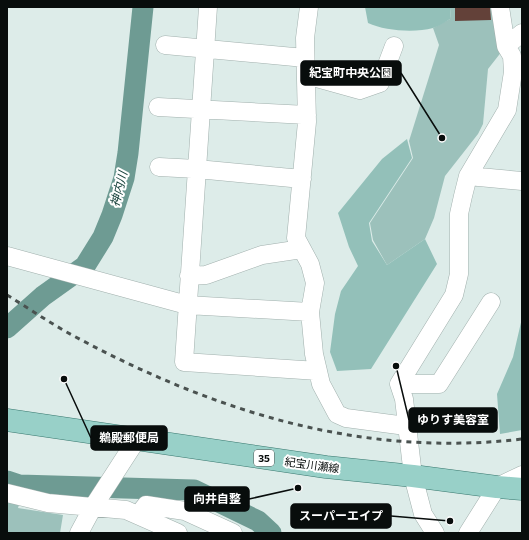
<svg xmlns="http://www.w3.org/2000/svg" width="529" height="540" viewBox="0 0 529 540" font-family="Commissioner,'Noto Sans JP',sans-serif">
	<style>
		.green { fill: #9cc1bb }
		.forest { fill: #93c0b9 }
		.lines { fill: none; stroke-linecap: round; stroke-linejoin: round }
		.river { stroke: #6e9b93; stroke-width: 21 }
		.building { fill: #634139 }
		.minor-casing { stroke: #a1b0ad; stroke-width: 19 }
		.major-casing { stroke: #39786f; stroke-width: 23 }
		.minor { stroke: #fff; stroke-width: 18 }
		.major { stroke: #98d0c8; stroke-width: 22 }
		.rail { stroke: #4a5250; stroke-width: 3; stroke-dasharray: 5 5; stroke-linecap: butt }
		.labels { text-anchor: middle; stroke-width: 4; stroke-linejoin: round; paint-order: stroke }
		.shield { fill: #fff; stroke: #525655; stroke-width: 1 }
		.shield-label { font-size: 10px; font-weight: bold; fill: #080d0c }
		.street-label { font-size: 11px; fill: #080d0c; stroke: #fff }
		.water-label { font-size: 12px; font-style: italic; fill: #153f39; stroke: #fff }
		.leader { fill: none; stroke: #080d0c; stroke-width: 1.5 }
		.callout-dot { fill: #080d0c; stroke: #fff; stroke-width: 1.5 }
		.callout { fill: #080d0c; stroke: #080d0c; stroke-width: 1.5 }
		.callout-label { font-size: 12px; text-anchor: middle; font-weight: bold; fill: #fff }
	</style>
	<rect width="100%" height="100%" fill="#ddece9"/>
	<path class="green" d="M451 7H500L506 46 488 69 483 124 478 134 445 176 434 218 425 239 387 265 373 240 370 223 413 158 409 141 439 45 433 28 450 19Z
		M7 499 20 501 18 508 63 515 60 533H7Z"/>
	<path class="forest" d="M365 7H451L450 19C445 22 439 26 433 28 415 33 385 31 368 23Z
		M407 139 412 158 369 223 372 241 387 265 425 239 437 264 371 369 337 371 330 352 335 314 341 291 358 266 349 247 338 213 382 159Z
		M522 318V430L500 434 497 394 513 357Z"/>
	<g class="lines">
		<path class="river" d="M7 328 43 296 85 266 103 237 112 215 124 178 128 153 143 7
			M7 481 19 485 194 490 258 521 271 533"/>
	</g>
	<path class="building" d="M455 7H490L491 20 455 21Z"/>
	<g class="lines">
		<defs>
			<path id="minor" d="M309 7 305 38 307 122 296 238 310 264 315 283 310 312 314 354 321 384 337 414 346 418 406 426
				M165 45 305 58
				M506 46 522 33
				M306 75 360 90 380 83 394 46
				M158 107 307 115
				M159 167 197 169 208 7
				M468 176 522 181
				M302 179 197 169 184 362 318 371
				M7 256 187 305 310 312
				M189 276 206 275 262 255 302 249
				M399 384H439L491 302
				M7 493 48 503 126 510 178 533
				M138 515 146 505 185 511 233 533
				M79 533 93 507 137 439
				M435 533 423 514 413 476 404 399 399 384 454 295 459 274V214L463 196 468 176 507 110 513 72 512 56 506 46 500 7
				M468 533 497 487 522 475"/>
			<path id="major" d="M7 420 326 467 413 476 497 487 522 489"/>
		</defs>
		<use href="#minor" class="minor-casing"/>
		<use href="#major" class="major-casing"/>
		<use href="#minor" class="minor"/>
		<use href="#major" class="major"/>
		<path class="rail" d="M7 295C28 308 50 323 72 335 213 411 360 458 522 439"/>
	</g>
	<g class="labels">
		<rect class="shield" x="254" y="450" width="20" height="16" rx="3"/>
		<g class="shield-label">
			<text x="264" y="462">35</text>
		</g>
		<g class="street-label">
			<text transform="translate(312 465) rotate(8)" y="4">紀宝川瀬線</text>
		</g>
		<g class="water-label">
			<text transform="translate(119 189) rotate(-76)" y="4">神内川</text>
		</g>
	</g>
	<path class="leader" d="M442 138L401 73M396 366L409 420M64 379L91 438M298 488L249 499M450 521L391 516"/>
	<g class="callout-dot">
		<circle cx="442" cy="138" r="4"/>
		<circle cx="396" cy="366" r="4"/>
		<circle cx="64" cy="379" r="4"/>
		<circle cx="298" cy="488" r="4"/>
		<circle cx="450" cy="521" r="4"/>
	</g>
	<g class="callout">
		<rect x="301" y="61" width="100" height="24" rx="4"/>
		<rect x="409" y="408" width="88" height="24" rx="4"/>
		<rect x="91" y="426" width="76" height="24" rx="4"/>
		<rect x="185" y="487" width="64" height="24" rx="4"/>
		<rect x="291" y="504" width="100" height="24" rx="4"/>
	</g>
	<g class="callout-label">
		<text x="351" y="77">紀宝町中央公園</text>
		<text x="453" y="424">ゆりす美容室</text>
		<text x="129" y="442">鵜殿郵便局</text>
		<text x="217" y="503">向井自整</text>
		<text x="341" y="520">スーパーエイプ</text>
	</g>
	<rect width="529" height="540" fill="none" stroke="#080d0c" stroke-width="16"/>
</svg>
